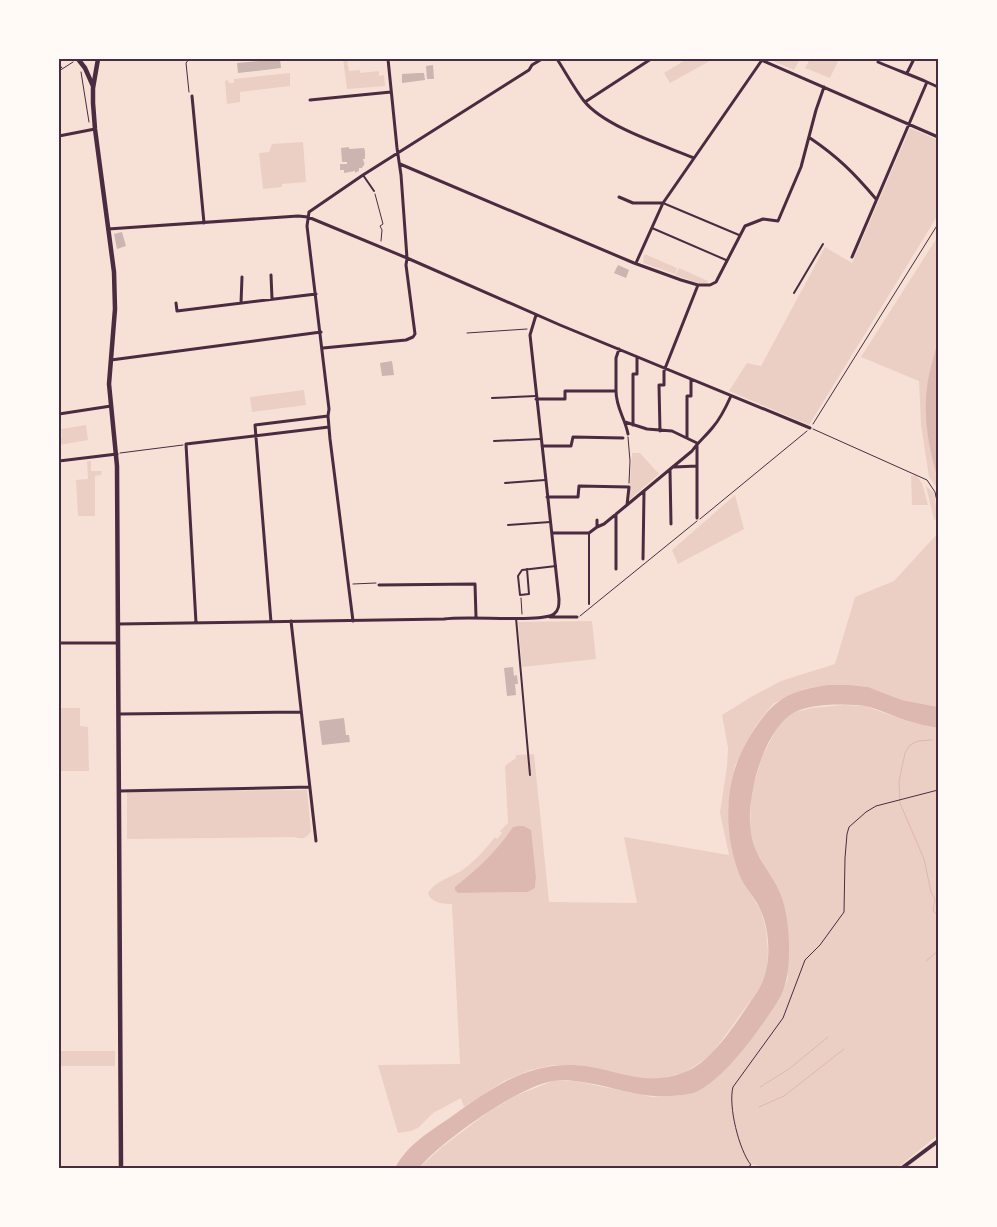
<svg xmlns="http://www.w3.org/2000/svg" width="997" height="1227" viewBox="0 0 997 1227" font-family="Arial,sans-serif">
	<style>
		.green { fill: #ebcfc5; fill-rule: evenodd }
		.water { fill: #dcb8b0 }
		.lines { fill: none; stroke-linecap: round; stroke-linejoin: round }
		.stream { stroke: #dcb8b0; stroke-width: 1 }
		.building { fill: #ccb4b1 }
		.path { stroke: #4a2c40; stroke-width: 1 }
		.service { stroke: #4a2c40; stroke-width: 2 }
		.minor { stroke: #4a2c40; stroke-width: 3 }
		.tertiary { stroke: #4a2c40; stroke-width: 4 }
		.secondary { stroke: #4a2c40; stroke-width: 4.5 }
		.neatline { fill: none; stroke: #4a2c40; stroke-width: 2 }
	</style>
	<rect width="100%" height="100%" fill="#f7e1d7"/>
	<path class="green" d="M343 59H347L349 71 360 70V73L379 71V76L384 75 385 86 347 89Z
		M687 59H710L708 62 670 83 664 73Z
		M768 59H800L794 70Z
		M810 59H839L830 78 805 68Z
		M290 73V86L240 92V102L227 104 225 81 228 80 229 83H234V79Z
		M910 128 938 140V215L809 425 729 391 747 363 761 366 825 247 852 263Z
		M303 142 306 182 282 184V187L263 189 259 153 269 152 272 144Z
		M938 236V338L927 387 926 415 930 446 938 479V495L937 488 929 477 921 425 919 381 861 357Z
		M644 255H647L677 268 675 274 643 263Z
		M679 268 708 281 707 283H698L675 275Z
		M304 390 306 405 252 412 250 397Z
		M86 425 88 440 59 445V438L62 437 61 429Z
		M632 453H640L659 474 629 500Z
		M87 461H91V471H102L101 475 95 476V516H78L76 480 88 479Z
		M916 475 922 483 928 505H912L911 476Z
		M926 486 934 493 938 519 934 520Z
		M735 495 744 529 678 564 672 550Z
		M938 533V707L902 700 868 687 850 685H827L805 689 786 697 773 704 757 724 745 744 735 766 728 807 729 832 741 877 761 911 766 930 768 952 767 969 762 985 711 1055 686 1072 659 1079H641L576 1065H553L531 1070 504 1081 464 1107 461 1098 433 1113 418 1128 411 1131 398 1133 378 1065 460 1064 452 904C443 904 432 903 428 894 432 883 451 877 461 871 474 862 485 850 495 837L497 839 502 833 500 831 508 823 505 766 516 758V755L534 754 549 902 637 903 624 837 729 855 720 813 727 766 728 748 722 715 751 697 781 681 835 664 855 597 894 581ZM518 826H524L530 830 536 877 535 888 528 892 459 893 473 873 500 846 513 827Z
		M592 621 596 659 522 667 518 622Z
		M843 705 865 706 907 721 938 728V1135L897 1168H766L752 1164 743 1168H419L442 1147 487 1113 515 1096 553 1081H575L652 1097 673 1096 696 1092 780 999 788 978 765 869 755 852 750 832 751 794 762 757 777 728 786 718 795 712 812 708Z
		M59 708H80V726L88 727 89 771H59Z
		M307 790 311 831C307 838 302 840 295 837L127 839V792Z
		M59 1051H115V1066H59Z"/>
	<path class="water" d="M938 338V479C929 450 923 418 927 387 929 371 935 354 938 338Z
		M827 685H850L868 687 902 700 938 707V728C928 726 918 724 908 721 891 716 875 706 857 705 838 704 812 704 795 712 763 729 745 800 751 833 754 857 771 872 780 893 791 918 794 978 778 1001 759 1030 728 1075 698 1091 693 1094 687 1094 681 1095 641 1101 613 1085 575 1081 569 1080 560 1080 553 1081 519 1086 441 1141 419 1168H395C408 1144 429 1132 451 1117 489 1090 525 1063 574 1065 615 1067 642 1089 685 1072 713 1062 740 1017 757 992 772 971 771 934 761 911 756 898 745 888 740 876 722 831 724 777 750 736 773 700 785 692 827 685Z
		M518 826H524L531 830 536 877 535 888 528 892 458 893 455 890V887C479 868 496 852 513 827Z"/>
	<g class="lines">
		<path class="stream" d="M932 740 918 741 910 745 905 753 899 782 900 803 924 859 931 892 935 899 933 911 938 915
			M926 961 938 951
			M760 1087 789 1069 828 1037
			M759 1107 784 1096 844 1049"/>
	</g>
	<path class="building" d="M280 59 281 68 238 73 237 63Z
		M433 65 434 79H427L426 66Z
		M419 73H424L425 80 402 83V74Z
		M349 147V149L364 148 365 151V159H363L364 163H365L362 168H359V171L355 173V171L344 173V170H340V164H347V162H342L341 148Z
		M122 232 126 246 117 249 114 234Z
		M618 265 629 270 626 278 614 273Z
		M392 361 394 375 382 376 380 363Z
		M513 667 514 676 517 675 518 684H515L516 695 507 696 504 668Z
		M344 718 346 735H349L350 742 322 745 319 721Z"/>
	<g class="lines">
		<path class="path" d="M59 64 62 68
			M59 71 73 62
			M81 72 89 122
			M189 92 186 63 189 59
			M375 194 383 224 380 226 382 230 381 241
			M467 333 527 329
			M813 424 938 224
			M813 429 927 480 935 492 938 506
			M628 437 630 461 629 483
			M120 453 183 445
			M700 519 807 431
			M353 584 376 583
			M521 598 522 614
			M580 616 697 521
			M746 1168 751 1165C739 1150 728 1106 733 1087L783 1018 805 960 820 945 844 912 845 858 847 834 849 827 866 812 876 806 938 790"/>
		<path class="service" d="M363 175 374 191
			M663 203 739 235
			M652 228 726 260
			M794 293 823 244
			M492 398 536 396
			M494 441 541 439
			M505 483 545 480
			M508 525 550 522
			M527 569 529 594 520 595 518 576 522 570 556 566
			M589 604V533
			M516 618 530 775"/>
		<path class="minor" d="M557 59C566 73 574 88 584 101 605 127 663 145 694 158
			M759 59 938 137
			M907 73 914 59
			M927 82 938 87
			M192 96 204 223
			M310 100 391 92
			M585 102 651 59
			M59 136 95 129
			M810 138C838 157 854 173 876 199
			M400 164 634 263 681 280 698 285H710L716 282 745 226 763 219 778 221 801 167 816 110 824 87
			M619 197 633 203H663
			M108 229 298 216 308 217 407 258 560 325 810 428
			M852 257 927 82C911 75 894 69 878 62
			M636 263 663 203 762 60
			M271 275 272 299
			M176 303 177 311 316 294
			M241 303 242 277
			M323 348 406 340 413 337 415 334 406 265 407 258 401 175 397 148 388 59
			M111 360 321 332
			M616 391C616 408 625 418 628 434
			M536 399H565V391H616V358L619 349
			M59 414 111 406
			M625 422 647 429 672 431 697 443
			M633 425V374H637V357
			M660 431 659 385H664V371L698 285
			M687 438V396H691V379
			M697 443V518
			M542 446H571L573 437 623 438
			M59 461 117 454
			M674 467 697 466
			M670 470 671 524
			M547 497H578L579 486 629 487 627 505 604 524 597 527
			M627 505 692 451C698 442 706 436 713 427 721 418 726 407 731 396
			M552 533H589L597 527V520
			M643 559 644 492
			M616 569V514
			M379 585 475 584 476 617
			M550 617H577
			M291 621 316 841
			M353 621 330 439 328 416 329 409 307 226 309 212 363 175 529 70 532 65 542 59
			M271 622 255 425 328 416
			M196 623 186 444 329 427
			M118 624 444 619C465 615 543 623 554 614 559 610 559 605 559 599L530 335 536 315
			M59 643H118
			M119 714 301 712
			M119 791 310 787"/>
		<path class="tertiary" d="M98 59H124
			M902 1168 938 1141"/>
		<path class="secondary" d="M78 59 85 68 93 86
			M96 59H98L93 88V103L95 129 114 272 115 309 109 384 117 466 121 1168"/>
	</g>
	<rect width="997" height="1227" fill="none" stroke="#fffaf5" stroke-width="120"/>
	<rect x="60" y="60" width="877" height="1107" class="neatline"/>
</svg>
